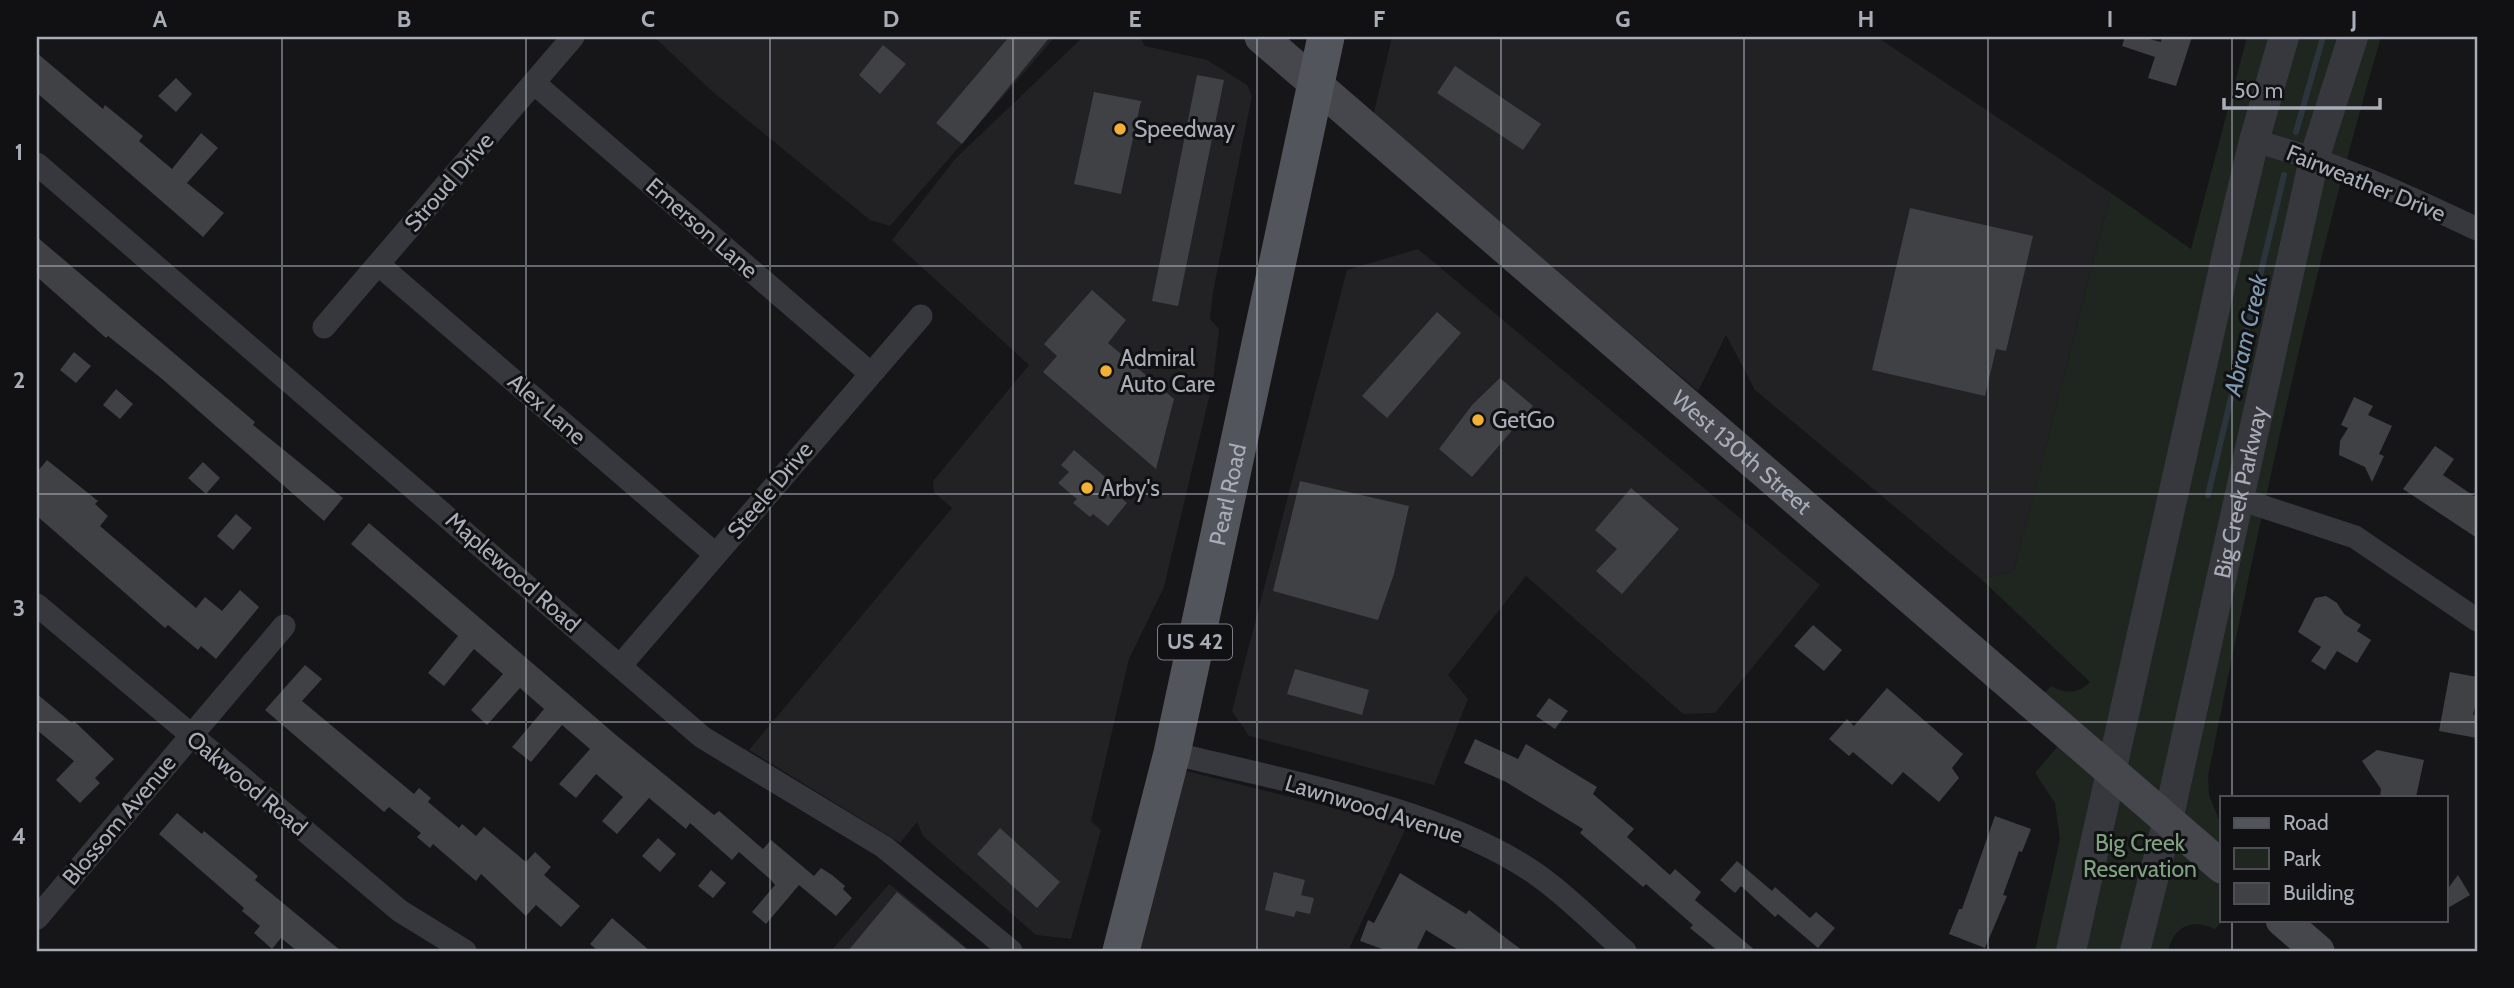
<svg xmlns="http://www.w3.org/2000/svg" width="2514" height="988" viewBox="0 0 2514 988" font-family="Cabin,sans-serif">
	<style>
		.built { fill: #222225 }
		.green { fill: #1e261f }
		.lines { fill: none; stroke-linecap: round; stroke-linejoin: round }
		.stream { stroke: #2c353c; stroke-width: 6 }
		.building { fill: #404145 }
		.minor { stroke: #37383d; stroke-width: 23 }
		.tertiary { stroke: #37383d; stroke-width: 30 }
		.secondary { stroke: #45474d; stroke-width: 33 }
		.primary { stroke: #53555c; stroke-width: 37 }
		.grid { fill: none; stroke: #a8adb8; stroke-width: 2; stroke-opacity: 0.55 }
		.poi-dot { fill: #f2b134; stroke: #111113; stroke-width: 2.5 }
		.labels { text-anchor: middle; stroke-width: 6; stroke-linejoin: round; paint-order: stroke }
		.shield { fill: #111113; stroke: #7b7e86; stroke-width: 2 }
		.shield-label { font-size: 21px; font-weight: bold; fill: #a8adb8 }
		.poi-label { font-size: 23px; fill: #a8adb8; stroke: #111113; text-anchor: start }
		.street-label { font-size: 23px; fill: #a8adb8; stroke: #111113 }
		.park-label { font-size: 23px; fill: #7fa381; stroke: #111113 }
		.water-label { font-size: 24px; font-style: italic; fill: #7f9bb3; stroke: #111113 }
		.neatline { fill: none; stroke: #a8adb8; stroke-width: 2.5 }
		.grid-label { font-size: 23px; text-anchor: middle; font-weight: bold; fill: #a8adb8 }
	</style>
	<rect width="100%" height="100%" fill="#161618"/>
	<path class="built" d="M654 37H1055L890 226 870 220 713 92Z
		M1083 37H1140L1145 46 1207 60 1247 85 1252 96 1213 292 1210 319 1219 329 1213 381 1164 587 1129 659 1091 821 1101 830 1071 939 1036 935 923 836 917 822 900 843 749 750 952 508 934 492 933 481 1029 365 892 240 955 159Z
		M1392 37H1877L2111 193 2014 571 1981 579 1755 390 1726 335 1698 391 1373 116Z
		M1418 249 1820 585 1715 713 1683 714 1526 576 1448 675 1468 699 1434 785 1249 736 1232 711 1347 270Z
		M1182 770 1407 826 1348 951H1133Z
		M889 884 904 895 970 951H831Z"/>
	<path class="green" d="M2247 37H2381C2310 280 2258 527 2208 776L2209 795 2222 827 2224 920 2215 929C2192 918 2174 926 2168 951H2035L2060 839 2055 803 2035 773 2065 738 2031 708 2051 686C2066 694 2078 694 2090 682L1981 579 2014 571 2111 193 2191 249Z"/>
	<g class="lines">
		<path class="stream" d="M2296 132 2323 37
			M2208 495 2284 175"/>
	</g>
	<path class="building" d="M1009 37H1050L962 144 936 123Z
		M2125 37H2142L2161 42 2162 37H2192L2176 86 2148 78 2155 57 2122 46Z
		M883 45 906 64 880 94 859 75Z
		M37 53 103 109 105 105 143 136 139 141 172 169 201 133 218 148 187 183 224 213 203 237 37 93Z
		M1455 66 1541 124 1523 150 1437 93Z
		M1197 75 1224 80 1178 306 1152 301Z
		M176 78 192 94 176 112 158 96Z
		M1094 92 1141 101 1121 194 1074 184Z
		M1910 208 2033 236 2006 351 1996 349 1985 396 1872 370Z
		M37 237 255 422 253 425 343 498 324 521 161 378 108 336 106 338 37 277Z
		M1092 290 1126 320 1108 343 1174 399 1156 469 1043 372 1057 356 1044 344Z
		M1437 312 1461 333 1387 418 1362 396Z
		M74 352 91 366 76 383 60 370Z
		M1500 378 1533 406 1472 477 1439 449 1472 405Z
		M116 389 133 404 120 419 103 405Z
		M2354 397 2373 406 2368 415 2392 426 2379 454 2384 456 2372 482 2365 467 2339 455 2340 441 2348 428 2341 425Z
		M2435 446 2454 459 2443 475 2477 498V538L2403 489Z
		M1074 450 1118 488 1114 492 1127 503 1108 526 1093 514 1090 517 1073 503 1077 499 1058 483 1069 472 1061 465Z
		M47 460 98 501 95 504 108 516 100 526 196 608 205 597 222 611 240 590 259 607 216 659 201 646 198 650 168 625 165 628 37 516V472Z
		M203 462 220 478 206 494 188 478Z
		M1300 481 1409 506 1394 574 1378 620 1273 591Z
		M1631 488 1679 529 1622 594 1596 571 1617 549 1595 530Z
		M236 514 252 528 233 550 217 536Z
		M369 523 616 735 714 815 719 811 763 849 771 840 814 876 821 868 832 875 845 886 843 889 852 898 836 916 799 885 766 924 752 912 775 885 770 879 739 852 732 860 690 823 686 829 649 798 617 834 602 821 623 797 596 774 576 798 559 784 590 749 562 725 531 762 512 747 544 709 520 688 487 725 471 710 503 674 474 649 444 686 428 673 458 636 351 544Z
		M2326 596 2337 603 2344 614 2361 625 2357 631 2371 640 2357 663 2337 651 2325 670 2311 661 2321 647 2298 632 2315 598Z
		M1813 625 1842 650 1824 671 1794 646Z
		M305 665 322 679 302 701 414 794 419 788 431 798 428 802 459 828 462 824 476 836 484 827 526 862 535 852 551 867 544 875 580 906 561 927 536 905 526 916 481 874 476 881 433 844 430 848 417 837 421 833 389 807 384 812 265 710Z
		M1295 669 1369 690 1362 715 1287 694Z
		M2450 672 2477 677V698L2473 715H2477V738L2439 731Z
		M1887 688 1963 754 1952 768 1959 778 1939 802 1903 772 1892 785 1853 752 1849 756 1829 739 1847 719 1854 726Z
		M37 694 72 723 74 721 114 759 95 778 100 783 80 803 56 780 74 761 37 730Z
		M1549 698 1568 711 1555 729 1536 716Z
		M1475 739 1518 759 1526 744 1597 787 1593 794 1634 829 1627 837 1670 875 1675 869 1701 892 1695 900 1756 951H1718L1690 928 1693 925 1646 884 1643 887 1580 833 1583 829 1506 782 1464 763Z
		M2377 750 2424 760 2416 797H2380L2381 789 2362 761Z
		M177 813 202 834 204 831 258 876 255 880 341 951H297L281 938 272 949 254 933 260 926 242 911 244 908 159 834Z
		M1995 816 2031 829 2022 852 2019 851 2003 895 2007 896 1985 948 1949 934 1959 909H1962Z
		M1000 828 1060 882 1037 908 977 854Z
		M658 838 676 854 660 872 642 856Z
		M1737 861 1772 891 1775 887 1810 918 1816 912 1835 928 1818 948 1778 914 1775 917 1741 886 1735 893 1720 880Z
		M711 870 726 883 713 898 698 886Z
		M1274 872 1305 880 1301 895 1314 898 1310 914 1296 911 1294 917 1265 910Z
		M1400 873 1466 914 1469 910 1523 951H1460L1426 930 1416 951H1388L1360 941 1368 920 1374 923Z
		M2458 875 2470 895 2446 909V891Z
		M897 892 969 951H848Z
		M612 918 650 951H598L590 944Z"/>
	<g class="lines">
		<path class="minor" d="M534 83 870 373
			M2254 141C2332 161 2405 195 2477 229
			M37 164 702 737 884 847 1011 951
			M378 264 715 554
			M324 327 573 37
			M2240 499 2355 537 2477 620
			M37 605 400 911 465 951
			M620 666 921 316
			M1172 753C1284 781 1441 808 1536 874 1568 896 1596 926 1625 951
			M37 918 284 626"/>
		<g class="tertiary">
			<path d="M2071 951 2230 241 2254 141 2284 37"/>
			<path id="s1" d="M2135 951 2168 820 2314 159 2353 37"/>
		</g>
		<g class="secondary">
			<path id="s2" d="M1261 37 2222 867"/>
			<path d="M2282 920 2318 951"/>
		</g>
		<path class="primary" id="s3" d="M1121 951 1172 753 1326 37"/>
	</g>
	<path class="grid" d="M282 37V951M526 37V951M770 37V951M1013 37V951M1257 37V951M1501 37V951M1744 37V951M1988 37V951M2232 37V797M37 266H2477M37 494H2477M37 722H2477M2232 920V951"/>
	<g class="poi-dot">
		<circle cx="1120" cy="129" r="7"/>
		<circle cx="1106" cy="371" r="7"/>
		<circle cx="1478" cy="420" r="7"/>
		<circle cx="1087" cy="488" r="7"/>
	</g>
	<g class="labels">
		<rect class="shield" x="1158" y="624.5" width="74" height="35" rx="5"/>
		<g class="shield-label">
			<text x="1195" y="649">US 42</text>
		</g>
		<g class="poi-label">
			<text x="1134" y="137">Speedway</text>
			<text x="1120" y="366">Admiral<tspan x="1120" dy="26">Auto Care</tspan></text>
			<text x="1492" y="428">GetGo</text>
			<text x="1101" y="496">Arby's</text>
		</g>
		<g class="street-label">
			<text transform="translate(449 182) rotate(-49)" y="8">Stroud Drive</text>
			<text transform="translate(2366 183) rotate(22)" y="8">Fairweather Drive</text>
			<text transform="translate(702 228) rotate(41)" y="8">Emerson Lane</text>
			<text transform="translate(547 409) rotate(41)" y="8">Alex Lane</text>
			<text dy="8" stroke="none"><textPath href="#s2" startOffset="635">West 130th Street</textPath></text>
			<text transform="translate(770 490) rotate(-50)" y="8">Steele Drive</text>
			<text dy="8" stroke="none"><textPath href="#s1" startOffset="471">Big Creek Parkway</textPath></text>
			<text dy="8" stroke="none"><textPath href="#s3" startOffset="469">Pearl Road</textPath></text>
			<text transform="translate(513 572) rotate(41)" y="8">Maplewood Road</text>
			<text transform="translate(247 783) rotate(40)" y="8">Oakwood Road</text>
			<text transform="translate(1374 809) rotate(17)" y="8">Lawnwood Avenue</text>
			<text transform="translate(119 820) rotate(-50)" y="8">Blossom Avenue</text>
		</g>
		<g class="park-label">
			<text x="2140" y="851">Big Creek<tspan x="2140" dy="26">Reservation</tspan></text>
		</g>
		<g class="water-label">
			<text transform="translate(2246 335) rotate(-77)" y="8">Abram Creek</text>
		</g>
	</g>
	<rect width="2514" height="988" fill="none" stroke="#111113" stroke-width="77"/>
	<rect x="2220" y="796" width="228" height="126" fill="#111113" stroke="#4d4f55" stroke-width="2"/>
	<rect x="2234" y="818" width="35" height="10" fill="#53555c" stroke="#4d4f55" stroke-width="2"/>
	<text x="2283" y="830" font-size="21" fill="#a8adb8">Road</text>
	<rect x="2234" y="848" width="35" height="21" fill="#1e261f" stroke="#4d4f55" stroke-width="2"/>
	<text x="2283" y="866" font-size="21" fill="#a8adb8">Park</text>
	<rect x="2234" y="883" width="35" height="21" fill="#404145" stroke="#4d4f55" stroke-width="2"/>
	<text x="2283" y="900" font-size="21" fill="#a8adb8">Building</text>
	<path d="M2224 98v10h156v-10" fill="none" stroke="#a8adb8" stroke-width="3.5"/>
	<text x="2234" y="98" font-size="21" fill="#a8adb8" stroke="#111113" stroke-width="5" paint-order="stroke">50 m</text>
	<rect x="38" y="38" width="2438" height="912" class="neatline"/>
	<g class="grid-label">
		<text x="160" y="27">A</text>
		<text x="404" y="27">B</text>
		<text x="648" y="27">C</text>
		<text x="891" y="27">D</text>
		<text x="1135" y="27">E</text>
		<text x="1379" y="27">F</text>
		<text x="1623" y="27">G</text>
		<text x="1866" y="27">H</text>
		<text x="2110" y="27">I</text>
		<text x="2354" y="27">J</text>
		<text x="19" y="160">1</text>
		<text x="19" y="388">2</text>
		<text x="19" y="616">3</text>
		<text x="19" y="844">4</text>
	</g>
</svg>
